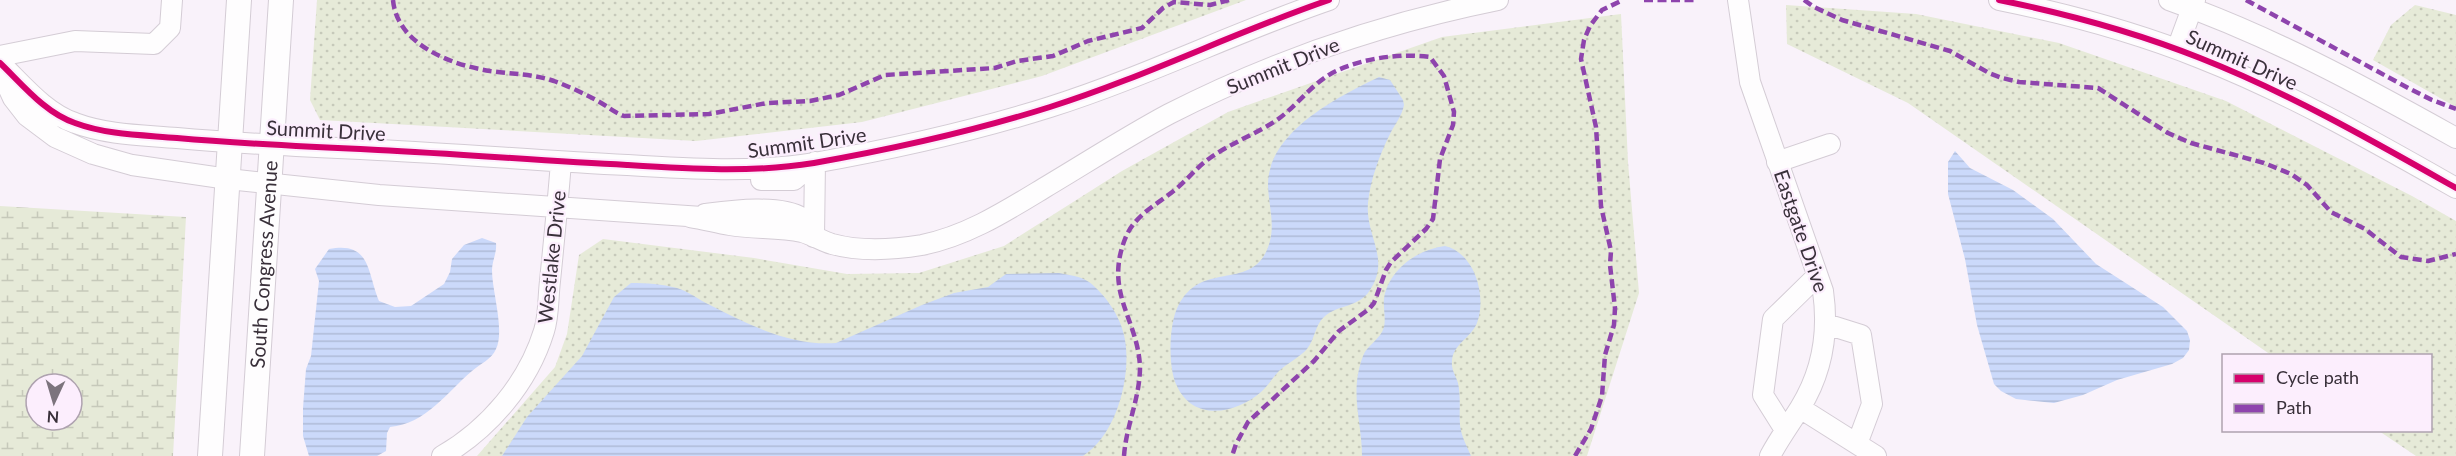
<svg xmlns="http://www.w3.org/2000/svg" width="2456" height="456" viewBox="0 0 2456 456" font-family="Lato,sans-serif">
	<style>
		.grass { fill: url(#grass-dots) }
		.wetland { fill: url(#wetland-marsh); fill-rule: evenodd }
		.water { fill: url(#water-rules) }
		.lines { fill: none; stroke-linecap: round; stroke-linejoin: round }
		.minor-casing { stroke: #d4ccd5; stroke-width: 22 }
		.major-casing { stroke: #d4ccd5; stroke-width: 26 }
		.minor { stroke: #fefdfe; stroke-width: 20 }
		.major { stroke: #fefdfe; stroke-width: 24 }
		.quiet { stroke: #8e44ad; stroke-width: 4.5; stroke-dasharray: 9 4.5; stroke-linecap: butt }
		.cycleway-casing { stroke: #fceefd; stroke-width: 10 }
		.cycleway { stroke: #d6006c; stroke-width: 6 }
		.labels { text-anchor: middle; stroke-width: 4.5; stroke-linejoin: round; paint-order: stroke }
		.street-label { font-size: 20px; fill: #39303a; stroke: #fceefd }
	</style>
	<defs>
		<pattern id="grass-dots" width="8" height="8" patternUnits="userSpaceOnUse" patternTransform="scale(1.5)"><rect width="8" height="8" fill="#e6ead8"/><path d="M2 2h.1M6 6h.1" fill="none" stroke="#c6c9ba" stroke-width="1.8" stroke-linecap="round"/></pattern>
		<pattern id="wetland-marsh" width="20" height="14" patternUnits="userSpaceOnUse" patternTransform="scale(1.5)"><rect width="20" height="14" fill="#e6ead8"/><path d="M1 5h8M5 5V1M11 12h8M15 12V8" fill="none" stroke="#c6c9ba"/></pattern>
		<pattern id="water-rules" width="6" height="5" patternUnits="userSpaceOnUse" patternTransform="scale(1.5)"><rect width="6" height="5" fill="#cbd9fa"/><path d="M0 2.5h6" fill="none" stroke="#afbbd7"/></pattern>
	</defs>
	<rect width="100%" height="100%" fill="#f9f2fa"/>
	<path class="grass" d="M317 0H1246L1042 76 862 122 696 141 320 120 310 100Z
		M1786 5 1916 14 2059 43 2226 101 2412 196 2456 221V456H2416L2379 431 2430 430V356L2271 355 1908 103 1787 44Z
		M2415 5 2456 15V107L2373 60 2391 25Z
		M1621 14 1628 162 1639 293 1587 456H477L555 367 567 334 579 255 603 239 754 258 847 274 919 273 1004 246 1122 171 1228 112 1442 37Z"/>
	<path class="wetland" d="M0 206 186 217 173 456H0ZM36 384H72V420H36Z"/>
	<path class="water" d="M1379 77 1390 80 1403 100 1404 105C1402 116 1395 124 1390 134 1380 154 1370 180 1368 203 1365 236 1391 258 1370 290 1359 308 1338 304 1324 317 1315 325 1315 339 1307 349 1299 358 1287 363 1279 371 1272 378 1268 386 1261 392 1236 414 1193 422 1177 386 1168 369 1169 329 1176 311 1197 259 1247 291 1266 252 1277 229 1269 210 1268 186 1267 132 1338 97 1379 77Z
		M1955 151 1970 168 2013 190 2053 219 2096 264 2163 307 2187 331 2190 340 2189 350 2183 358 2172 364 2117 380 2083 395 2054 403 2016 399 2001 391 1994 384 1977 325 1965 259 1948 194V162Z
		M482 238 496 243C497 253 492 261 492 270 492 292 505 330 496 349 492 359 480 364 472 371 447 392 426 424 390 427L387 433 386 451 377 456H309L303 436V408L306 369 311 356 319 281 315 269 329 249C371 241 367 272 379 301L395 307 411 306 444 284 450 272 452 259 464 245Z
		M1445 246C1475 253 1487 296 1477 323 1471 338 1453 344 1452 361 1451 370 1456 376 1458 383 1461 397 1459 412 1460 425 1461 436 1467 446 1471 456H1362C1362 421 1349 393 1363 356 1367 345 1381 339 1384 327 1386 318 1383 308 1384 299 1388 270 1418 249 1445 246Z
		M1059 273C1069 275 1080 276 1089 282 1105 294 1120 316 1124 335 1133 373 1117 435 1083 456H502L527 417 582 356 614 297 631 283C647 283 662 284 677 288 688 291 699 300 710 305 749 325 791 346 836 343L922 305 954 293 988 287 1006 274Z"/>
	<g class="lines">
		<defs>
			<path id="minor" d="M1738 0 1750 82 1823 291C1829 333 1823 371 1800 408 1790 424 1779 439 1770 456
				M1999 0C2068 14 2135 32 2200 58 2289 93 2373 141 2456 188
				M2169 0C2269 35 2363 86 2456 138
				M2177 49 2195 0
				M0 56 75 41 154 44 170 28 172 0
				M0 63C22 84 45 113 75 123 107 135 143 135 177 138 244 144 311 147 378 150 461 154 544 161 627 165 690 169 752 173 814 163 893 149 974 131 1050 107 1145 77 1235 32 1329 0
				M0 70 13 98 27 116 55 137 93 154 132 165 228 179 379 195 702 217
				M1777 162 1830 144
				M761 180H794L815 162
				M705 214C729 211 780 204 802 218 807 222 811 231 814 237
				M690 217C704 219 717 223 730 225 754 229 779 227 802 232 813 235 822 241 832 244 861 252 892 250 922 245 967 236 1006 211 1044 188 1086 163 1126 137 1169 114 1273 61 1384 23 1498 0
				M814 237 815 162
				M1826 324 1861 335 1872 404 1857 444
				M1800 408 1876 456
				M1785 430 1763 395 1773 319 1817 276
				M442 456C489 429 528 383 544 331 549 316 548 297 550 281 554 241 558 201 561 162"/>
			<g id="major">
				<path d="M210 456 239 0"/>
				<path id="s1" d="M252 456 281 0"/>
			</g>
		</defs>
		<use href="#minor" class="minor-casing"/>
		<use href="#major" class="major-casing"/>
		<use href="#minor" class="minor"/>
		<use href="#major" class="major"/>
		<path class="quiet" d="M393 0C397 45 452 65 490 71 512 74 533 74 554 81 568 86 583 93 596 100 606 105 613 112 624 116L709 114 767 103 810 101 839 95 885 75 995 68 1017 61 1053 56 1088 41 1142 28 1163 8 1174 2 1210 5 1229 0
			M1644 0H1694
			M1804 0 1814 7 1842 20 1950 51 1989 73 2002 78 2019 82 2098 88 2168 133 2191 143 2264 163 2291 174 2307 185 2331 212 2365 229 2401 257 2428 261 2456 254
			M2246 0 2410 89 2432 100 2456 109
			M1124 456C1126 426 1140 398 1140 367 1138 319 1104 293 1125 239 1134 215 1158 204 1176 189 1188 179 1197 167 1210 158 1231 143 1256 134 1277 120 1298 105 1313 82 1336 71 1364 58 1400 53 1430 57L1444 76 1454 112 1453 125 1440 159 1433 219 1426 229 1391 262 1386 270 1374 303 1369 309 1339 331 1314 361 1248 422 1236 444 1232 456
			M1575 456 1591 429 1602 396 1605 355 1614 325 1615 308 1610 265 1611 251 1601 206 1596 127 1581 59 1584 40 1590 26 1602 10 1623 0"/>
		<defs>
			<path id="cycleway" d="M1999 0C2068 14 2135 32 2200 58 2289 93 2373 141 2456 188
				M0 63C22 84 45 113 75 123 107 135 143 135 177 138 244 144 311 147 378 150 461 154 544 161 627 165 690 169 752 173 814 163 893 149 974 131 1050 107 1145 77 1235 32 1329 0"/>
		</defs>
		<use href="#cycleway" class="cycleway-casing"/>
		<use href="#cycleway" class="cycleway"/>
	</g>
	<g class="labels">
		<g class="street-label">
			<text transform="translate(2242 60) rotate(24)" y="7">Summit Drive</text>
			<text transform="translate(1283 66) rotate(-22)" y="7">Summit Drive</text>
			<text transform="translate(326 131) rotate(3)" y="7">Summit Drive</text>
			<text transform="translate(807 143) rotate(-8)" y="7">Summit Drive</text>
			<text transform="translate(1801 231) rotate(71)" y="7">Eastgate Drive</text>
			<text transform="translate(552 257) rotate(-84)" y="7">Westlake Drive</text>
			<text dy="7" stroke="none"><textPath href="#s1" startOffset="192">South Congress Avenue</textPath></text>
		</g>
	</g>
	<rect x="2222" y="354" width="210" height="78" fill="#fceefd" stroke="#aea2af" stroke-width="1.5"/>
	<rect x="2234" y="374" width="30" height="9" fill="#d6006c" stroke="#aea2af" stroke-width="1.5"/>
	<text x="2276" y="384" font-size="18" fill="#39303a">Cycle path</text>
	<rect x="2234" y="404" width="30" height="9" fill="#8e44ad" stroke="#aea2af" stroke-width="1.5"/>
	<text x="2276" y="414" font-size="18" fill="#39303a">Path</text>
	<g transform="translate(54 402) rotate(184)"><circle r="28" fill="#fceefd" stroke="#aea2af" stroke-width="1.5"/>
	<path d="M0-4.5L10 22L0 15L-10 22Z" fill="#7c747d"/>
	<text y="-9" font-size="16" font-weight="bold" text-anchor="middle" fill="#39303a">N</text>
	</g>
</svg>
